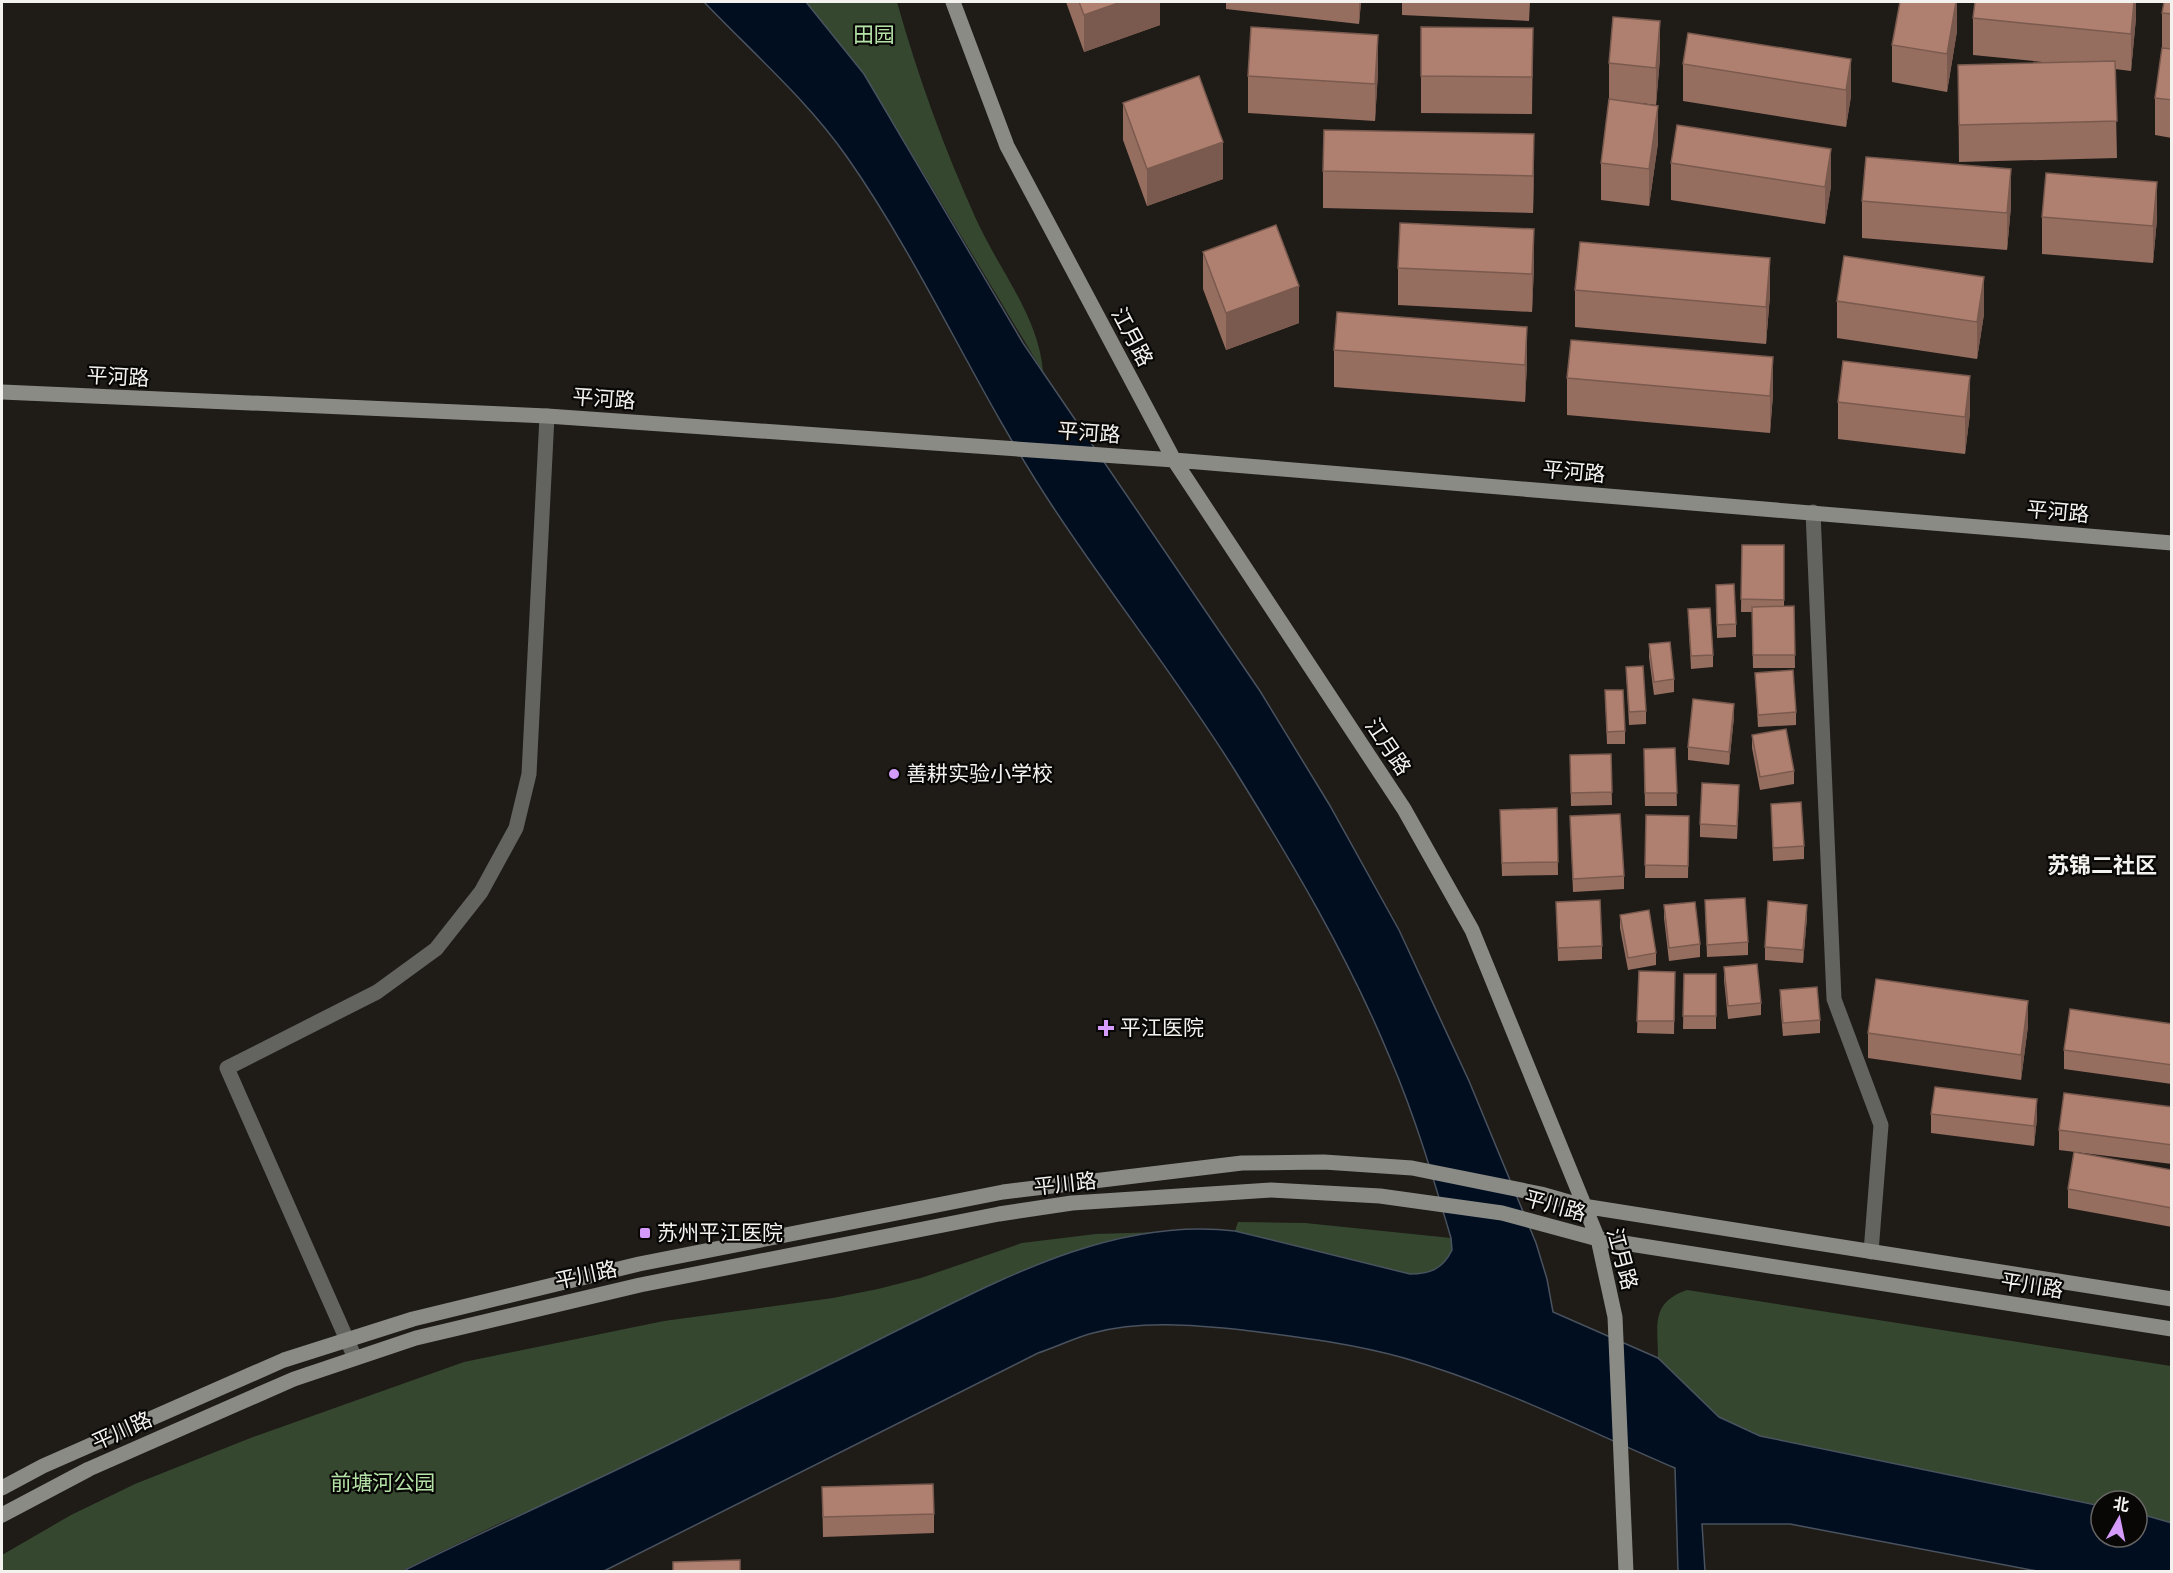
<svg xmlns="http://www.w3.org/2000/svg" width="2173" height="1573" viewBox="0 0 2173 1573" font-family="Jost,'Noto Sans SC',sans-serif">
	<style>
		.green { fill: #35482f }
		.water { fill: #000e20; stroke: #49525e; stroke-width: 1.5 }
		.lines { fill: none; stroke-linecap: round; stroke-linejoin: round }
		.street { stroke: #636360; stroke-width: 15 }
		.secondary { stroke: #8b8b86; stroke-width: 15 }
		.wall { fill: #966e60 }
		.shaded-wall { fill: #7a5a4e }
		.building { fill: #af8070; stroke: #7a5a4e; stroke-width: 1.5 }
		.poi-dot { fill: #d59bfb; stroke: #080706; stroke-width: 2 }
		.labels { text-anchor: middle; stroke-width: 4.5; stroke-linejoin: round; paint-order: stroke }
		.park-label { font-size: 21px; fill: #b4e2a6; stroke: #080706 }
		.street-label { font-size: 21px; fill: #f4f2ef; stroke: #080706 }
		.poi-label { font-size: 21px; fill: #f4f2ef; stroke: #080706; text-anchor: start }
		.neighbourhood-label { font-size: 22px; font-weight: bold; fill: #f4f2ef; stroke: #080706 }
	</style>
	<rect width="100%" height="100%" fill="#1f1c18"/>
	<path class="green" d="M806 2H897C918 77 944 148 976 219 999 270 1039 317 1043 372L864 74Z
		M1238 1222 1305 1223 1451 1238 1452 1250C1443 1269 1430 1274 1410 1274L1235 1231Z
		M1162 1232 1127 1237 1068 1253 963 1298 586 1486 502 1522 401 1571 2 1572V1555L71 1515 135 1484 253 1437 464 1362 664 1321 833 1298 878 1289 921 1278 1022 1243 1096 1234Z
		M1687 1290 2171 1366V1523L2137 1513V1501H2101V1506L1760 1436 1719 1417 1658 1358C1658 1325 1650 1303 1687 1290Z"/>
	<path class="water" d="M704 2H806L864 74 1023 343 1260 691 1329 804 1399 930 1469 1081 1536 1243 1547 1279 1553 1312 1658 1358 1719 1417 1760 1436 2101 1506V1537H2137V1513L2172 1523 2171 1571H2037L1790 1524H1702L1705 1571H1678L1675 1468C1586 1430 1498 1385 1404 1358 1352 1343 1297 1337 1243 1330 1195 1325 1140 1320 1093 1333 1074 1338 1056 1347 1038 1353L604 1571 401 1572C498 1524 597 1481 694 1432 759 1400 825 1367 890 1334 996 1282 1113 1216 1235 1231L1410 1274C1430 1274 1443 1269 1452 1250L1451 1238C1433 1177 1415 1116 1390 1058 1348 956 1292 862 1234 769 1177 678 1110 594 1051 504 977 392 924 267 847 157 807 100 752 52 704 2Z"/>
	<g class="lines">
		<path class="street" d="M1813 512 1834 999 1881 1125 1871 1252
			M355 1358 227 1068 377 992 436 949 481 892 516 828 529 774 547 416"/>
		<path class="secondary" d="M953 2 1007 146 1174 460 1404 809 1472 930 1598 1239 1615 1317 1626 1572
			M2 392 547 416 1174 460 2172 543
			M2 1488 43 1466 284 1360 413 1319 639 1264 1003 1192 1242 1163 1324 1162 1412 1168 1541 1194 1583 1206 2172 1299
			M2 1515 89 1469 294 1379 416 1338 640 1285 999 1214 1072 1203 1271 1190 1380 1196 1502 1213 1598 1239 2172 1329"/>
	</g>
	<path class="wall" d="M1066 2H1160V25L1084 52Z
		M1226 2H1361L1359 24 1226 9Z
		M1402 2H1530L1529 21 1402 15Z
		M1957 2V31L1947 92 1892 82V45Z
		M2136 2V18L2131 71 2115 69 2117 158 1959 162 1958 65 2053 63 1973 55V18Z
		M2172 2V138L2155 135V98L2162 48V13Z
		M1421 27 1533 28 1532 114 1421 113Z
		M1660 58 1656 105 1641 103 1658 143 1649 206 1601 200V163L1609 101V63Z
		M1851 59V96L1846 127 1683 101V64Z
		M1378 72 1375 121 1248 113V76Z
		M1123 103 1223 179 1147 206 1123 140Z
		M1671 163 1831 186 1825 224 1671 200Z
		M1323 171H1534L1533 213 1323 208Z
		M1862 201 2011 206 2007 250 1862 238Z
		M2042 217 2157 219 2153 263 2042 254Z
		M1203 252 1299 323 1226 350 1203 289Z
		M1534 266 1532 312 1398 305V268Z
		M1575 290 1770 295 1766 344 1575 327Z
		M1837 301 1984 314 1977 359 1837 338Z
		M1334 350 1527 364 1525 402 1334 387Z
		M1567 378 1773 394 1770 433 1567 415Z
		M1838 402 1970 413 1965 454 1838 439Z
		M1742 545H1784V606H1794L1795 668H1753L1752 612H1741Z
		M1716 598 1736 624V637L1717 638Z
		M1688 609 1713 655V667L1691 669Z
		M1649 644 1674 679V692L1654 695 1649 657Z
		M1626 667 1646 711V724L1629 725Z
		M1755 673 1796 712V725L1758 727Z
		M1605 690 1625 731V744H1607Z
		M1734 717 1729 765 1688 760V747Z
		M1752 735 1794 771V784L1760 790 1752 748Z
		M1675 748 1677 806H1645L1644 749Z
		M1611 754 1612 805 1571 806 1570 755Z
		M1739 798 1737 839 1700 837V824Z
		M1771 804 1804 846V859L1773 861Z
		M1557 808 1558 875 1502 876 1500 810Z
		M1646 815 1689 816 1688 878H1645Z
		M1570 816 1624 876V889L1573 892Z
		M1705 900 1748 942V955L1707 957Z
		M1556 902 1602 946V959L1558 961Z
		M1664 905 1700 944V957L1669 961 1664 918Z
		M1620 915 1656 953V965L1628 970 1620 928Z
		M1807 917 1803 963 1765 960V947Z
		M1724 967 1761 1003V1015L1728 1019 1724 980Z
		M1639 971 1675 972 1674 1034 1637 1033Z
		M1684 974H1716V1029H1683Z
		M1780 990 1820 1020V1033L1783 1036 1780 1003Z
		M2172 1024V1084L2064 1069V1050Z
		M2028 1026 2021 1080 1868 1058V1033Z
		M2172 1107V1164L2059 1150V1130Z
		M1931 1114 2037 1118 2034 1146 1931 1133Z
		M2172 1170V1227L2068 1208V1189Z
		M822 1487 934 1514V1533L823 1537Z"/>
	<path class="shaded-wall" d="M1121 2H1160V25L1084 52V15Z
		M1359 2H1361L1359 24Z
		M1956 2H1957V31L1947 92V54Z
		M2134 2H2136V18L2131 71V34Z
		M1660 21V58L1656 105V68Z
		M1378 35V72L1375 121V84Z
		M1851 59V96L1846 127V90Z
		M1658 106V143L1649 206V169Z
		M1534 134V171L1533 213V176Z
		M1223 142V179L1147 206V169Z
		M1831 149V186L1825 224V187Z
		M2011 169V206L2007 250V213Z
		M2157 182V219L2153 263V226Z
		M1534 229V266L1532 312V274Z
		M1770 258V295L1766 344V307Z
		M1984 277V314L1977 359V322Z
		M1299 286V323L1226 350V313Z
		M1527 327V364L1525 402V365Z
		M1773 357V394L1770 433V396Z
		M1970 376V413L1965 454V417Z
		M1734 704V717L1729 765V752Z
		M1807 905V917L1803 963V950Z
		M2028 1001V1026L2021 1080V1055Z
		M2037 1099V1118L2034 1146V1126Z"/>
	<path class="building" d="M1079 2H1121L1084 15Z
		M1900 2H1956L1947 54 1892 45Z
		M1975 2H2134L2131 34 1973 18Z
		M2164 2H2172V14L2162 13Z
		M1613 17 1660 21 1656 68 1609 63Z
		M1251 27 1378 35 1375 84 1248 76Z
		M1421 27 1533 28 1532 77 1421 76Z
		M1688 33 1851 59 1846 90 1683 64Z
		M2162 48 2172 49V100L2155 98Z
		M2115 61 2117 121 1959 125 1958 65Z
		M1199 76 1223 142 1147 169 1123 103Z
		M1609 99 1658 106 1649 169 1601 163Z
		M1677 125 1831 149 1825 187 1671 163Z
		M1324 130 1534 134 1533 176 1323 171Z
		M1866 157 2011 169 2007 213 1862 201Z
		M2046 173 2157 182 2153 226 2042 217Z
		M1400 223 1534 229 1532 274 1398 268Z
		M1276 225 1299 286 1226 313 1203 252Z
		M1580 242 1770 258 1766 307 1575 290Z
		M1844 256 1984 277 1977 322 1837 301Z
		M1337 312 1527 327 1525 365 1334 350Z
		M1571 340 1773 357 1770 396 1567 378Z
		M1843 361 1970 376 1965 417 1838 402Z
		M1742 545H1784V600L1741 599Z
		M1734 584 1736 624 1717 625 1716 585Z
		M1794 606 1795 655H1753L1752 607Z
		M1710 608 1713 655 1691 656 1688 609Z
		M1670 642 1674 679 1654 682 1649 644Z
		M1643 666 1646 711 1629 712 1626 667Z
		M1793 670 1796 712 1758 715 1755 673Z
		M1605 690H1623L1625 731 1607 732Z
		M1693 699 1734 704 1729 752 1688 747Z
		M1786 729 1794 771 1760 777 1752 735Z
		M1675 748 1677 793H1645L1644 749Z
		M1611 754 1612 792 1571 793 1570 755Z
		M1702 783 1739 785 1737 826 1700 824Z
		M1801 802 1804 846 1773 848 1771 804Z
		M1557 808 1558 862 1502 863 1500 810Z
		M1620 814 1624 876 1573 879 1570 816Z
		M1646 815 1689 816 1688 866 1645 865Z
		M1745 898 1748 942 1707 945 1705 900Z
		M1600 900 1602 946 1558 948 1556 902Z
		M1768 901 1807 905 1803 950 1765 947Z
		M1695 902 1700 944 1669 948 1664 905Z
		M1649 910 1656 953 1628 958 1620 915Z
		M1757 964 1761 1003 1728 1006 1724 967Z
		M1639 971 1675 972 1674 1021H1637Z
		M1684 974H1716V1016H1683Z
		M1876 979 2028 1001 2021 1055 1868 1033Z
		M1817 987 1820 1020 1783 1023 1780 990Z
		M2070 1009 2172 1024V1065L2064 1050Z
		M1935 1087 2037 1099 2034 1126 1931 1114Z
		M2064 1093 2172 1107V1145L2059 1130Z
		M2074 1152 2172 1170V1208L2068 1189Z
		M933 1484 934 1514 823 1517 822 1487Z
		M740 1560V1572H673V1562Z"/>
	<g class="poi-dot">
		<circle cx="894" cy="774" r="6"/>
		<path d="M1103 1019h6v6h6v6h-6v6h-6v-6h-6v-6h6z"/>
		<rect x="639" y="1227" width="12" height="12" rx="3"/>
	</g>
	<g class="labels">
		<g class="park-label">
			<text x="874" y="42">田园</text>
			<text x="383" y="1490">前塘河公园</text>
		</g>
		<g class="street-label">
			<text transform="translate(1132 337) rotate(62)" y="7">江月路</text>
			<text transform="translate(118 377) rotate(3)" y="7">平河路</text>
			<text transform="translate(604 399) rotate(4)" y="7">平河路</text>
			<text transform="translate(1089 433) rotate(4)" y="7">平河路</text>
			<text transform="translate(1574 472) rotate(5)" y="7">平河路</text>
			<text transform="translate(2058 512) rotate(5)" y="7">平河路</text>
			<text transform="translate(1388 747) rotate(56)" y="7">江月路</text>
			<text transform="translate(1065 1184) rotate(-6)" y="7">平川路</text>
			<text transform="translate(1555 1206) rotate(15)" y="7">平川路</text>
			<text transform="translate(1622 1259) rotate(75)" y="7">江月路</text>
			<text transform="translate(586 1275) rotate(-12)" y="7">平川路</text>
			<text transform="translate(2032 1286) rotate(9)" y="7">平川路</text>
			<text transform="translate(122 1431) rotate(-24)" y="7">平川路</text>
		</g>
		<g class="poi-label">
			<text x="906" y="781">善耕实验小学校</text>
			<text x="1120" y="1035">平江医院</text>
			<text x="657" y="1240">苏州平江医院</text>
		</g>
		<g class="neighbourhood-label">
			<text x="2102" y="873">苏锦二社区</text>
		</g>
	</g>
	<rect width="2173" height="1573" fill="none" stroke="#f4f2ef" stroke-width="6"/>
	<g transform="translate(2119 1519) rotate(9)"><circle r="28" fill="#080706" stroke="#666563" stroke-width="1.5"/>
	<path d="M0-4.5L10 22L0 15L-10 22Z" fill="#d59bfb"/>
	<text y="-9" font-size="16" font-weight="bold" text-anchor="middle" fill="#f4f2ef">北</text>
	</g>
</svg>
